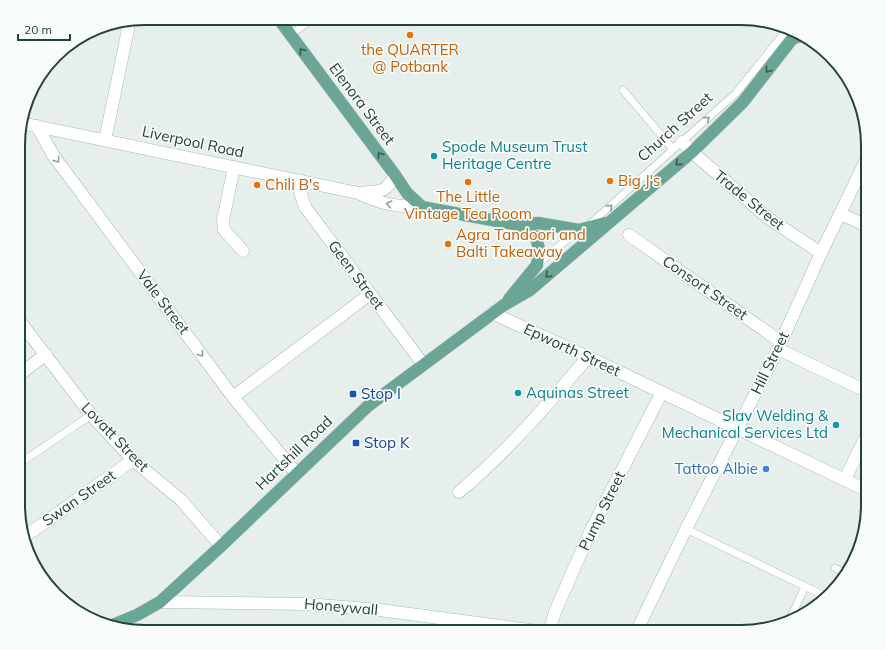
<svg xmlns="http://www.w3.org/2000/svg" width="886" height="650" viewBox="0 0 886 650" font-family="Mulish,sans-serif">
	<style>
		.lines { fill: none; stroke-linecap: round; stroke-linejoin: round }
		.lane-casing { stroke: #a8b8b2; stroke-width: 8 }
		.street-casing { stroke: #a8b8b2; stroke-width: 13 }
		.secondary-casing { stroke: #a4bbb3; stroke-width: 13 }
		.primary-casing { stroke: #c2cac8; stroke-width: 13 }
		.lane { stroke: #fff; stroke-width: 7 }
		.street { stroke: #fff; stroke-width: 12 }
		.secondary { stroke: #fff; stroke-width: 12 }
		.primary { stroke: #6aa596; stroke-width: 12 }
		.oneway { stroke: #365b51 }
		.oneway2 { stroke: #92a09c }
		.food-dot { fill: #e8710a; stroke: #f7fbf9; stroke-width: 1.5 }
		.culture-dot { fill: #0f9aa8; stroke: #f7fbf9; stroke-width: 1.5 }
		.transit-dot { fill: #1a4fb4; stroke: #f7fbf9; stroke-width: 1.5 }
		.shop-dot { fill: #3f7fe0; stroke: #f7fbf9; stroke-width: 1.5 }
		.labels { text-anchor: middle; stroke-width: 3.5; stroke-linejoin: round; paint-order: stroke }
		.food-label { font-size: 15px; fill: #c56008; stroke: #f7fbf9; text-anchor: start }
		.street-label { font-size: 15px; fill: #24423a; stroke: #f7fbf9 }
		.culture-label { font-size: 15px; fill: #0d838f; stroke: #f7fbf9; text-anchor: start }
		.transit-label { font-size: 15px; fill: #164399; stroke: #f7fbf9; text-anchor: start }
		.shop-label { font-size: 15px; fill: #366cbe; stroke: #f7fbf9; text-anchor: end }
		.rim { fill: none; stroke: #24423a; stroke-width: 2 }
	</style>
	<rect width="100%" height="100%" fill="#e6efeb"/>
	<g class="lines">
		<defs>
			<path id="lane" d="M290 35 314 18
				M623 90 672 148 677 145
				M589 225 736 93 789 27
				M537 265 579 229
				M19 464 91 415
				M686 529 825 596
				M835 568 846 574
				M789 621 805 587"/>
			<path id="street" d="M37 126 53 155 233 397 296 473
				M105 140 130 20
				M682 142 692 152 768 218 821 253
				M234 167 223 220 224 230 243 251
				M301 181 300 192 305 207 423 364
				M840 214 868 226
				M629 235 781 342
				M492 313 588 357 868 491
				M19 320 91 415 133 460 181 500 221 546
				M778 349 868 392
				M19 375 46 354
				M233 397 370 294
				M845 479 868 432
				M459 492C507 452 548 404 588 357
				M24 537 133 460
				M549 632 555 612 590 532 662 392
				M636 632 686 529 778 349 821 253 868 156"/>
			<path id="secondary" d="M21 123 358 193C378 191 385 195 395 175
				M358 193C380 204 398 207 422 207
				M160 602 307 604 380 610 545 632"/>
			<path id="primary" d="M278 18 395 175 407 193 422 207 519 225 538 223 579 230 605 223
				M509 299 537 265 539 249 536 237 519 225
				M110 626 137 615 160 602 221 546 368 406 504 305 530 290 692 152 743 102 792 39 802 35"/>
		</defs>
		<use href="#lane" class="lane-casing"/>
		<use href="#street" class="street-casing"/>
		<use href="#secondary" class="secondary-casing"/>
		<use href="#primary" class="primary-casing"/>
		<use href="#lane" class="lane"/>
		<use href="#street" class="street"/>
		<use href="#secondary" class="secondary"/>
		<use href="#primary" class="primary"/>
	</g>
	<defs><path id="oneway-chevron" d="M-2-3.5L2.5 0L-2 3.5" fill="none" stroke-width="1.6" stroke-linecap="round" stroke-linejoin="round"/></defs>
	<g class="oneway">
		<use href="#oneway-chevron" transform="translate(302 51) rotate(-127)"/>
		<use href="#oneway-chevron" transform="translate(768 70) rotate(128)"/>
		<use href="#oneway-chevron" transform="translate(380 155) rotate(-127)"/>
		<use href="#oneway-chevron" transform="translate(678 163) rotate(140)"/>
		<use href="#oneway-chevron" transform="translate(548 275) rotate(139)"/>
	</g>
	<g class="oneway2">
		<use href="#oneway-chevron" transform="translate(707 119) rotate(-42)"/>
		<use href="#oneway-chevron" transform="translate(57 160) rotate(54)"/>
		<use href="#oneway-chevron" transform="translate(389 204) rotate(-168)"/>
		<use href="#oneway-chevron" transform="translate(610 207) rotate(-42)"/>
		<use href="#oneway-chevron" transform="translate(201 354) rotate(53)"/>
	</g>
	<g class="food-dot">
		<circle cx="410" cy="35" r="4"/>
		<circle cx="610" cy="181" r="4"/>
		<circle cx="468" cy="182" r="4"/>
		<circle cx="257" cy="185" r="4"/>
		<circle cx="448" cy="244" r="4"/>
	</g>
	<g class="culture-dot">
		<circle cx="434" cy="156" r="4"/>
		<circle cx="518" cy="393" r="4"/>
		<circle cx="836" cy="425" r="4"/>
	</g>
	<g class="transit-dot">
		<rect x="349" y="390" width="8" height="8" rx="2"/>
		<rect x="352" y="439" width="8" height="8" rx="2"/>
	</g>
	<circle class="shop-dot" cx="766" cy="469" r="4"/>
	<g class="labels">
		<g class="food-label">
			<text x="410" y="55" text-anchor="middle">the QUARTER<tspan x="410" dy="17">@ Potbank</tspan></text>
			<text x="618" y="186">Big J's</text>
			<text x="265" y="190">Chili B's</text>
			<text x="468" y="202" text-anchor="middle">The Little<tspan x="468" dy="17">Vintage Tea Room</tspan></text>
			<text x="456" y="240">Agra Tandoori and<tspan x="456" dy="17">Balti Takeaway</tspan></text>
		</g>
		<g class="street-label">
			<text transform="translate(362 104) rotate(53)" y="5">Elenora Street</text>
			<text transform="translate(675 127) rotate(-42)" y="5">Church Street</text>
			<text transform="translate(193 142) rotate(12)" y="5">Liverpool Road</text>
			<text transform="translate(749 200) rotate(39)" y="5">Trade Street</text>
			<text transform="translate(356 275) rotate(53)" y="5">Geen Street</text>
			<text transform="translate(705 288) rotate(35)" y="5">Consort Street</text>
			<text transform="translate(163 302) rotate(53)" y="5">Vale Street</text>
			<text transform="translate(572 350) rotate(25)" y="5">Epworth Street</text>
			<text transform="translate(770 363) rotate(-64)" y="5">Hill Street</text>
			<text transform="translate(115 437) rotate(46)" y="5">Lovatt Street</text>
			<text transform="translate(294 453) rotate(-44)" y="5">Hartshill Road</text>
			<text transform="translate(79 498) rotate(-35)" y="5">Swan Street</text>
			<text transform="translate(602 511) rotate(-64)" y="5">Pump Street</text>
			<text transform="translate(341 607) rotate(5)" y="5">Honeywall</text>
		</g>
		<g class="culture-label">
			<text x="442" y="152">Spode Museum Trust<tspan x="442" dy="17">Heritage Centre</tspan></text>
			<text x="526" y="398">Aquinas Street</text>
			<text x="828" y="421" text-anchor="end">Slav Welding &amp;<tspan x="828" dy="17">Mechanical Services Ltd</tspan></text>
		</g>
		<g class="transit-label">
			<text x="361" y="399">Stop I</text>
			<text x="364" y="448">Stop K</text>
		</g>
		<g class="shop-label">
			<text x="758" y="474">Tattoo Albie</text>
		</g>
	</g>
	<path d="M0 0H886V650H0ZM145 25H741A120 120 0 0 1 861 145V505A120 120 0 0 1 741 625H145A120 120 0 0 1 25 505V145A120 120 0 0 1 145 25Z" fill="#f7fbf9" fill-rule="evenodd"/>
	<path class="rim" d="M145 25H741A120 120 0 0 1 861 145V505A120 120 0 0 1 741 625H145A120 120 0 0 1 25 505V145A120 120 0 0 1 145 25Z"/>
	<path d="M18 34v6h52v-6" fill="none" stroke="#24423a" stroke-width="2"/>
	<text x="24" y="34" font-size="12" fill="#24423a" stroke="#f7fbf9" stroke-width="3" paint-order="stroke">20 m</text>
</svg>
